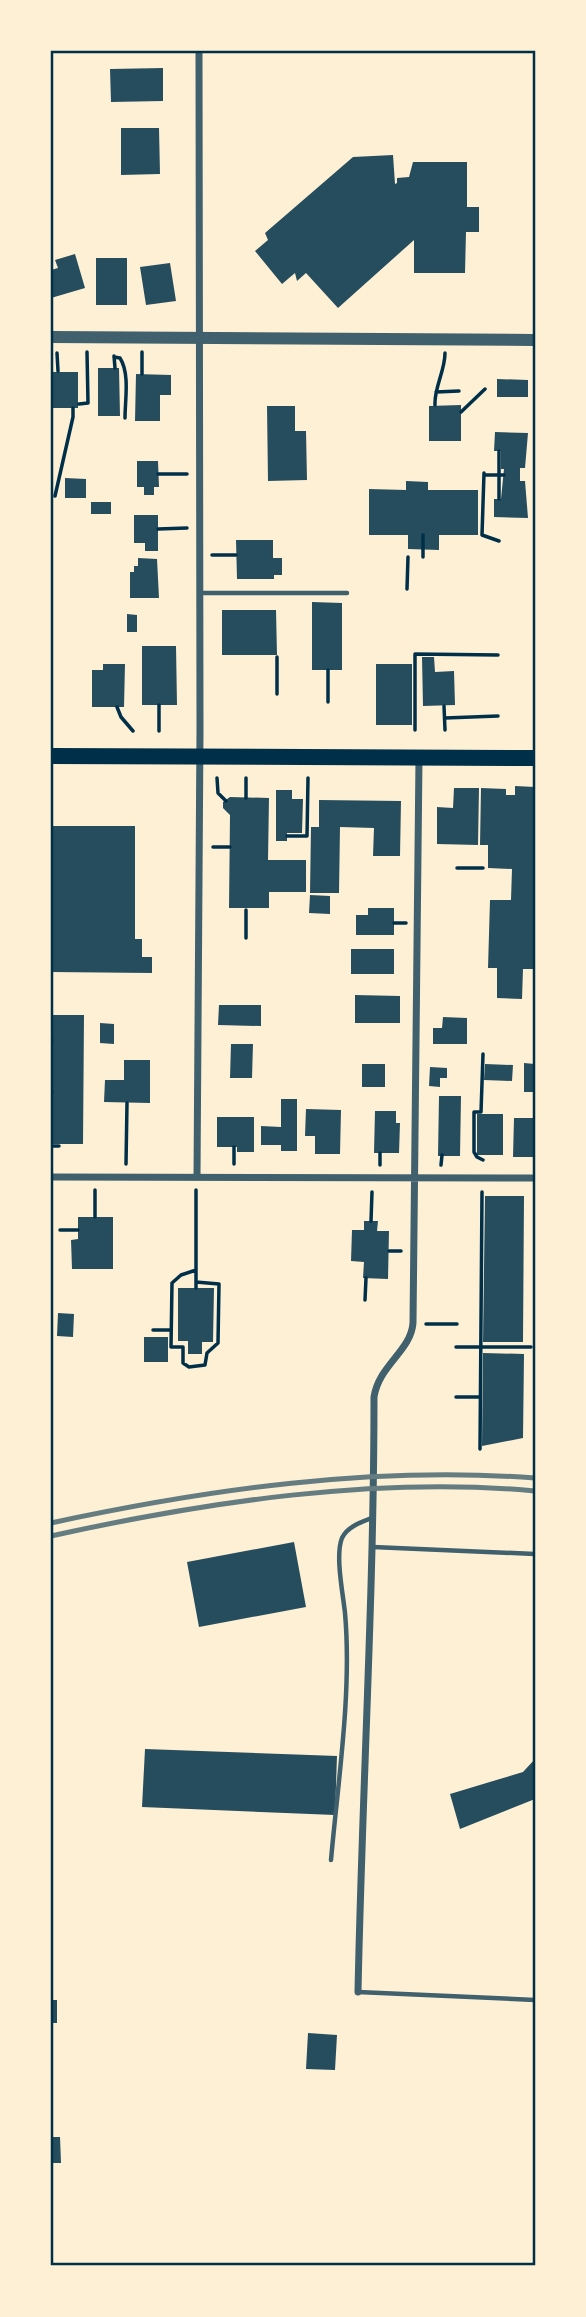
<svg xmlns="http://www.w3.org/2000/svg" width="586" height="2317" viewBox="0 0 586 2317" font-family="Helvetica,sans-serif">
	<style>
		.building { fill: #264d5e }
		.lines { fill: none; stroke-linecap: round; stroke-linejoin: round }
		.path { stroke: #003049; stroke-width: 3.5 }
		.service { stroke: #3f606c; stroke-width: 4.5 }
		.minor { stroke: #3f606c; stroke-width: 7 }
		.tertiary { stroke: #3f606c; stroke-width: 12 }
		.primary { stroke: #003049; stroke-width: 16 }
		.rail { stroke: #657d81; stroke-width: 5 }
		.neatline { fill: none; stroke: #003049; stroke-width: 2.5 }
	</style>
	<rect width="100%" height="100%" fill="#fdf0d5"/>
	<path class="building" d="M163 68V101L111 102 110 69Z
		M121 128H159L160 174 121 175Z
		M393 155 395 184 397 183V178L409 177 413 162H467V207H479V232H466L465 273H414V240L338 308 306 273 297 281 295 273 282 284 255 251 268 240 265 233 353 157Z
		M75 254 85 288 51 298V270L58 268 55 260Z
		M96 258H127V305H96Z
		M170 263 176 301 146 305 140 267Z
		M98 368H119L120 416H98Z
		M52 372H78V408H52Z
		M136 374 171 375V395H160V421H135Z
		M497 379 528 380V397H497Z
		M461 405V441H429V406Z
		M267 406H295V431H306L307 480 268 481Z
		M495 432 528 433 525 468H520V481H525L528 518 494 517V499H501L504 469H501V451H494Z
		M137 461H158L159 487H154V495H144V487H137Z
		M65 478 86 479V498H65Z
		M406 481 428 482V490H478V535H439V550L408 549V535H369V489L406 490Z
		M91 502H111V514H91Z
		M134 515H158V551H145V543H134Z
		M236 540H273V558H282V575H274V579H237Z
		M138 558 157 559 159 598H130V572H134V566H138Z
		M312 602 342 603V670H312Z
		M222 610H276L277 655H222Z
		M127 614 137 615V632H127Z
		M142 646H176L177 705H142Z
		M422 657H434L435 672 454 671 455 705 423 706Z
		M103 664H125L124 707H92V670H103Z
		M376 664H412V725H376Z
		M515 786 535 787V969H523L522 999 497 998V968H488L490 900H511L512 869 488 868V845H480L481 788 506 789V795H515Z
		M454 788H479L478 845 437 844V807L453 808Z
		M276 790H292V799H303L302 833H287V841H276Z
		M230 797 269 798 268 860H306V892H269V908H229L230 815 223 808V802Z
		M319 800 401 801 400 856H373L374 828 340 827 339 893H310L311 827H319Z
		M51 826H135V939H142V957H152V973L51 972Z
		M310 895 330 896V914L309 913Z
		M368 908H394V935H356V915H368Z
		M351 949H394V974H351Z
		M355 995 400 996V1023H355Z
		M219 1005H261V1026L218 1025Z
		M52 1015H84L83 1144H52Z
		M443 1017 467 1018V1044H433V1028H442Z
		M100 1023 114 1024V1044L100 1043Z
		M231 1044H253L252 1078H230Z
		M124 1060H150V1103L104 1102 105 1080H124Z
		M524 1063 535 1064V1092H524Z
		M362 1064H385V1087H362Z
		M485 1064 513 1065 512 1081 484 1080Z
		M430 1067 447 1068V1078H440V1087L429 1086Z
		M439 1096H461L460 1156H438Z
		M281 1099H297V1151H281V1145H261V1126L281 1127Z
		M306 1109 341 1110 340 1154H315V1136H305Z
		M375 1111H396V1123H400L399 1153H374Z
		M477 1114H503V1155H477Z
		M217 1117H254V1152H237V1147H217Z
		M514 1118H535V1157H513Z
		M485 1196H524L523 1342H483Z
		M78 1217H113V1269H72L71 1240 78 1239Z
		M364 1221H378L377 1231H389L388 1279 363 1278 364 1262 351 1261 352 1230H364Z
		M178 1288H214L213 1342H202V1354H188V1341H178Z
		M58 1313 74 1314 73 1337 57 1336Z
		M144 1337H168V1362H144Z
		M483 1353 524 1354 523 1438 482 1446Z
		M294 1542 306 1607 199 1627 187 1562Z
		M145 1749 337 1756 335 1815 142 1807Z
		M535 1759V1799L460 1829 450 1794 523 1772Z
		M51 2000H57V2023H51Z
		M308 2033 337 2035 335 2070 306 2069Z
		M51 2137H60L61 2163H51Z"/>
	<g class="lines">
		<path class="path" d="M142 352V374
			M57 353 58 371
			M114 356 115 368
			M114 357 120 358C130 374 125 400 125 418
			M436 392 459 391
			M79 404 88 403 87 352
			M435 405C434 388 445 371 445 353
			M461 412 485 389
			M484 473 482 535 499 541
			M158 474H187
			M485 475H504
			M55 496 73 417V408
			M499 499V451
			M158 529 187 528
			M212 555H236
			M423 557V535
			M407 589 408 557
			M277 657V694
			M328 702V670
			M159 705V731
			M444 706 445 730
			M117 707 121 717 133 731
			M445 718 498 716
			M415 730V654L498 655
			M217 778 218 793 226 801
			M246 778V798
			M287 836H307L308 778
			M213 847H230
			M457 868H483
			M246 910V938
			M394 923H406
			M51 1040H52
			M483 1054 481 1112H474V1152L477 1157 483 1160
			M51 1092H52
			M51 1146H59
			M126 1164 127 1103
			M234 1164V1147
			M380 1165V1153
			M441 1165 442 1155
			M95 1190V1217
			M371 1221 372 1192
			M60 1230H78
			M389 1251H401
			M196 1270 181 1275 172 1283 171 1347H183V1363L189 1367 205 1365 207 1353 218 1343 219 1284 196 1282
			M196 1288V1190
			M365 1300 366 1278
			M426 1324H457
			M153 1330H171
			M456 1347H531
			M456 1397H480
			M480 1449 482 1192"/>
		<path class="service" d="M200 593H347
			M373 1547 535 1554
			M331 1860C338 1781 352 1692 345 1613 343 1594 335 1555 342 1538 347 1527 361 1522 372 1518
			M358 1992 535 2000"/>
		<path class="minor" d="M51 1177 535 1178
			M197 1177 200 730 199 51
			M358 1992C362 1793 374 1596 374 1397 379 1365 411 1351 413 1323L419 758"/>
		<path class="tertiary" d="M51 337 535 340"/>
		<path class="primary" d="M51 756 535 758"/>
		<path class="rail" d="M51 1523C209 1489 373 1466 535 1478
			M51 1536C205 1502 378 1476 535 1491"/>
	</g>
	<rect width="586" height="2317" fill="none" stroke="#fdf0d5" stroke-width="105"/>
	<rect x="52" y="52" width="482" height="2212" class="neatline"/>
</svg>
